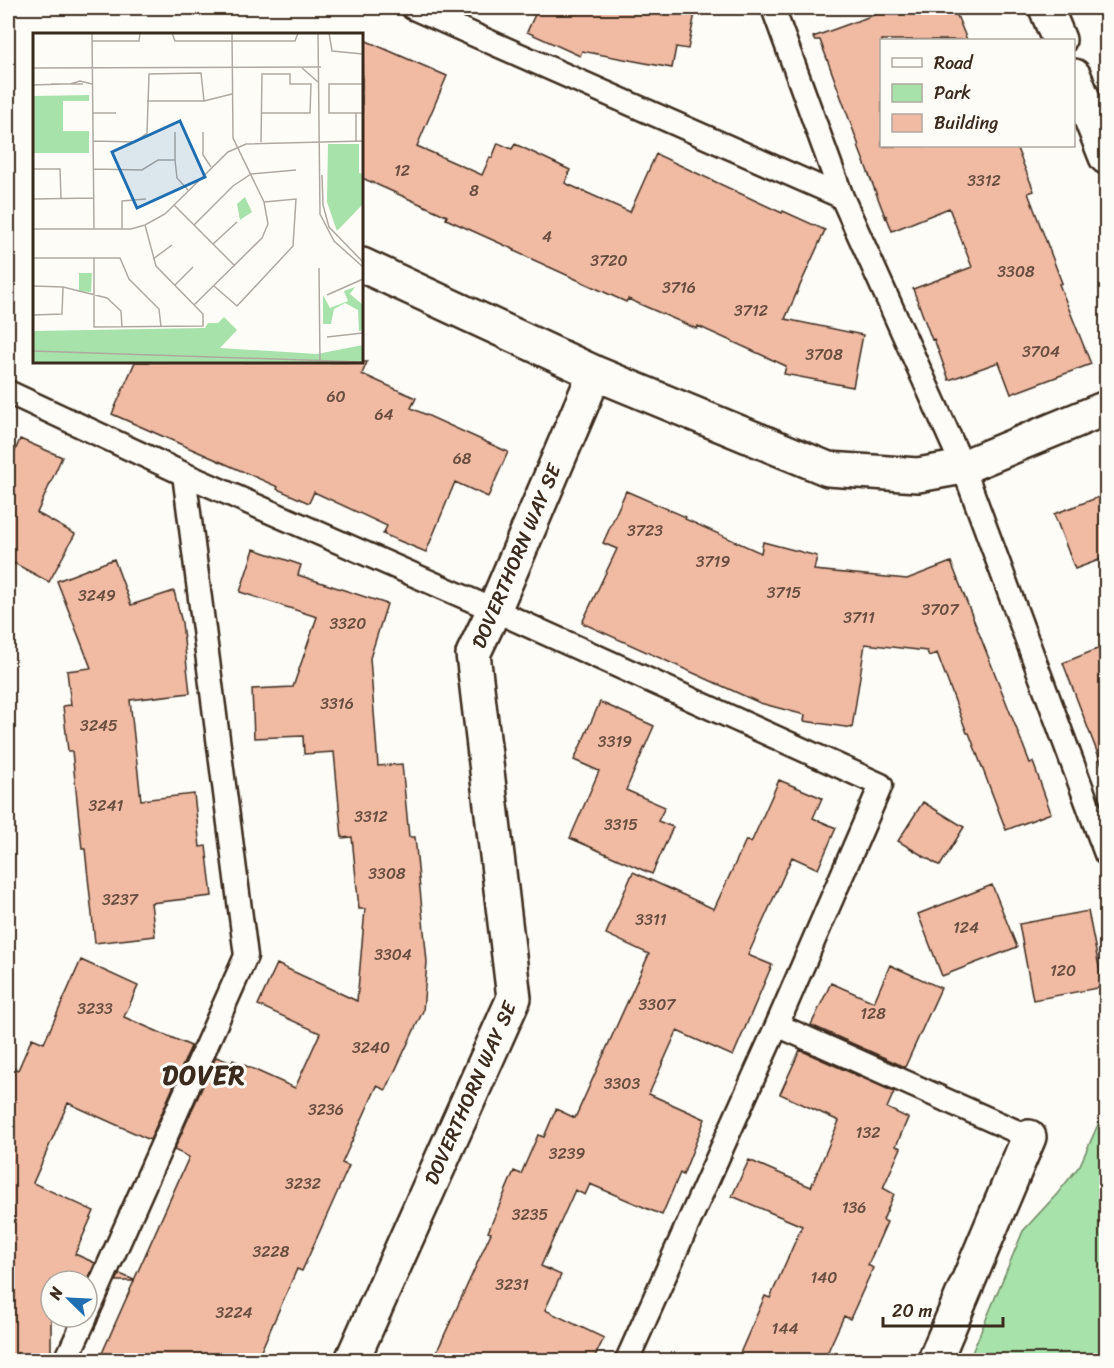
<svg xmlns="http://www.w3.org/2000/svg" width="1114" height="1368" viewBox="0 0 1114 1368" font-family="Sriracha,sans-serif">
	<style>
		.green { fill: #a6e2a9; stroke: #708664; stroke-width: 1.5 }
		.building { fill: #f0baa3; stroke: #3b2a1e; stroke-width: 1.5 }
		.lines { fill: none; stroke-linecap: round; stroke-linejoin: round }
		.service-casing { stroke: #3b2a1e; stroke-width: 27 }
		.minor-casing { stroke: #3b2a1e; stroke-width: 38 }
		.service { stroke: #fdfcf7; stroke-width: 22 }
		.minor { stroke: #fdfcf7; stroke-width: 33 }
		.labels { text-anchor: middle; stroke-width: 6; stroke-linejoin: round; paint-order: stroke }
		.number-label { font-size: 16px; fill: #684e3f }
		.street-label { font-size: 20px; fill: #3b2a1e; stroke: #fdfcf7 }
		.district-label { font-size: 26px; font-weight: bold; letter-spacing: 1.5px; fill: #3b2a1e; stroke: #fdfcf7 }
		.inset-road { fill: none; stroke: #afa8a0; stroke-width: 1.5 }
		.view { fill: #1f6fb2; fill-opacity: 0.15; stroke: #1f6fb2; stroke-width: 3 }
		.inset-edge { fill: none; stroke: #3b2a1e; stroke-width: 3 }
	</style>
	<rect width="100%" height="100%" fill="#fdfcf7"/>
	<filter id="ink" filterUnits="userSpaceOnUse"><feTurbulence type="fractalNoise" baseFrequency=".0167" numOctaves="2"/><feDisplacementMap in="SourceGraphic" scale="12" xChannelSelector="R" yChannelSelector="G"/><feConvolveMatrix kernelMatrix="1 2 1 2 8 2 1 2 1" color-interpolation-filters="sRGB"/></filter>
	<g filter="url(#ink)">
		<path class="green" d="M1104 1111H1106V1360H969L1023 1231 1057 1194 1080 1165Z"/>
		<path class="building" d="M538 8H696L688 49 676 47 672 68 582 51 580 56 527 32Z
			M893 8H954L967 40H882V146H1016L1034 191 1028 193 1062 283 1059 284 1091 364 1011 394 999 362 949 380 934 339 932 340 913 289 972 267 949 208 892 231 886 215V219L858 146H859L820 40H814L813 37Z
			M362 39 447 76 417 146 482 175 490 157 492 158 498 143 512 149 515 144 570 170 565 183 630 212 656 154 782 213 783 211 825 230 785 319 863 335 853 387 784 374 786 366 698 326 697 329 628 299 626 302 514 251 515 250 446 219 447 216 362 178Z
			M135 362H367L362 374 416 398 411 408 508 452 488 497 455 482 426 552 383 534 387 526 314 492 309 503 277 489 278 487 112 414Z
			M20 439 62 457 37 513 75 534 49 582 14 563 8 579V468Z
			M626 491 686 517 685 519 761 553 763 542 817 556 814 570 907 579 951 562 1030 763 1033 762 1051 813 1006 830 969 733H967L937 653 929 656 927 651 865 644 852 728 804 721 805 715 760 703 582 623 617 549 603 543Z
			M1107 494V557L1075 569 1054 514Z
			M254 549 301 565 298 575 387 604 370 658 378 766 402 764 409 837H415L427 962 423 1011 386 1090 377 1086 342 1163 349 1166 302 1271 297 1269 257 1360H99L134 1281H116L120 1274 134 1280 189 1157 174 1150 216 1057 232 1063 233 1060 295 1088 320 1033 258 1005 277 964 357 1001 365 909H359L352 837 342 838 334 752 304 754 303 736 254 738 252 689 293 687 317 617 240 592Z
			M114 559 131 605 174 591 182 623 190 693 130 700 141 800 194 794 200 847 206 846 212 896 151 903 155 936 95 943 85 849H82L72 751H68L63 706 71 705 67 671 91 668 57 581Z
			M1107 645V769L1104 770 1063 663Z
			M600 702 654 726 626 790 665 807 658 821 673 827 652 874 570 838 599 771 574 760Z
			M779 780 822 798 813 818 836 828 818 869 792 857 748 955 772 965 733 1056 677 1031 649 1094 705 1119 683 1175 680 1173 662 1215 590 1184 585 1195 575 1190 541 1266 561 1275 545 1310 604 1338 593 1360H433L491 1233 488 1232 514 1171 521 1174 538 1135 544 1137 556 1109 575 1118 649 954 606 934 633 872 714 909 746 840 751 843Z
			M923 802 964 827 940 866 898 841Z
			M992 885 1017 947 942 976 918 914Z
			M1088 911 1103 987 1033 1000 1019 924Z
			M81 960 138 986 124 1017 191 1046 150 1140 68 1103 33 1183 94 1211 75 1254 95 1263 87 1281H51V1360H8V1066L18 1070 32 1038 44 1043Z
			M890 965 941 988 905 1067 811 1025 831 983 874 1002Z
			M800 1050 894 1092 887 1108 908 1118 896 1146 901 1148 883 1188 894 1194 883 1220 887 1222 868 1265 873 1268 850 1319 844 1316 824 1360H737L765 1296 770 1298 802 1226 732 1196 749 1160 811 1187 839 1121 780 1094Z"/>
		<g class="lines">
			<defs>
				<path id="service" d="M413 8 842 197
					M773 8 842 197 963 467 1106 854
					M8 392 184 474 494 610 881 785 777 1025 627 1360
					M777 1025 1029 1137
					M87 1314 246 956 184 474
					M66 1360 86 1317"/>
				<path id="minor" d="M1046 8 1059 40
					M1074 76 1106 157
					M362 265 595 373
					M352 1360 514 998 473 654 494 610 595 373 828 469 918 475 963 467 1106 408
					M935 1360 1029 1137"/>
			</defs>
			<use href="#service" class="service-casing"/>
			<use href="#minor" class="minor-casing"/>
			<use href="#service" class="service"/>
			<use href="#minor" class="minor"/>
		</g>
	</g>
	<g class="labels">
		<g class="number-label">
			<text x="402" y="176">12</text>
			<text x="984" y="186">3312</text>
			<text x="474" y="196">8</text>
			<text x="547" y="242">4</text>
			<text x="609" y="266">3720</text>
			<text x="1016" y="277">3308</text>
			<text x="679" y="293">3716</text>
			<text x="751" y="316">3712</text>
			<text x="1041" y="357">3704</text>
			<text x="824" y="360">3708</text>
			<text x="336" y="402">60</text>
			<text x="384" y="420">64</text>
			<text x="462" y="464">68</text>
			<text x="645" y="536">3723</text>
			<text x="713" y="567">3719</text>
			<text x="784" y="598">3715</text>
			<text x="97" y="601">3249</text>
			<text x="940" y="615">3707</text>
			<text x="859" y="623">3711</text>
			<text x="348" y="629">3320</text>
			<text x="337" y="709">3316</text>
			<text x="99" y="731">3245</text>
			<text x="615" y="747">3319</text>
			<text x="106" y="811">3241</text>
			<text x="371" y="822">3312</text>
			<text x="621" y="830">3315</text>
			<text x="387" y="879">3308</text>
			<text x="120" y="905">3237</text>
			<text x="651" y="925">3311</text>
			<text x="966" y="933">124</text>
			<text x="393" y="960">3304</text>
			<text x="1063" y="976">120</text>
			<text x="657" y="1010">3307</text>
			<text x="95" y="1014">3233</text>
			<text x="873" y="1019">128</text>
			<text x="371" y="1053">3240</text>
			<text x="622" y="1089">3303</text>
			<text x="326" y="1115">3236</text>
			<text x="868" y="1138">132</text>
			<text x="567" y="1159">3239</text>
			<text x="303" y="1189">3232</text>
			<text x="854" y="1213">136</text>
			<text x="530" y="1220">3235</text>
			<text x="271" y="1257">3228</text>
			<text x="824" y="1283">140</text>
			<text x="512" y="1290">3231</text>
			<text x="234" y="1318">3224</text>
			<text x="785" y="1334">144</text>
		</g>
		<g class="street-label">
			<text transform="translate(516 556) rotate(-67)" y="7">DOVERTHORN WAY SE</text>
			<text transform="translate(470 1093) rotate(-66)" y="7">DOVERTHORN WAY SE</text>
		</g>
		<g class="district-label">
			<text x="204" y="1084">DOVER</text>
		</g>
	</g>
	<g transform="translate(33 33)">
		<rect width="330" height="330" fill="#fdfcf7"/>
		<path d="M56 62V68H30V98H56V120H0V63ZM295 111H326V140L330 141V171L304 198 294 169ZM212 164 219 179 207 187 204 171ZM46 240H59L58 259 46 258ZM322 254 317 261 330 272V297L326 298 325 277 312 270 301 276 298 291H290V262L297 275 315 268 311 258ZM191 284 204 297 187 315 284 321 330 312V330H0V298L172 295 175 290H185Z" fill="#a6e2a9"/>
		<path class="inset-road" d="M59 0 61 196M139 0 142 8H262L265 0M285 0 287 181 301 208 330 234M296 0 299 18 330 21M59 8H106L107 0M0 35 288 34M269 35 285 49M18 51H50M37 51 47 48 59 51M330 51H296V80H330M0 52 30 51M114 68H171L199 61M60 80H83M323 80V109M170 99V122L178 134M60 108 102 109 114 100 116 41 168 40 171 68M228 109 229 41H257V51H278L277 80H228M142 127V99M0 136H27L28 165M60 136 109 137 125 127H142L144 145 155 157M289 142 290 172 296 194 330 229M0 166 60 165M141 172 202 233M161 192 200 153 218 141 263 137M0 196H98L112 192 132 181 195 119 213 111 330 108M89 196V168L113 166M180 211 204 189M0 225H87L96 246 126 276 128 294M61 225V294L170 293V281L123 233 112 192M120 226 139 212M286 235 287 330M142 252 160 234M0 253 30 254 74 265 88 278 89 294M181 253 204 273 260 213 263 166 231 169M294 262 330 246M161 272 229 205 235 191 231 169 200 105 199 0M0 282 29 281 30 254M294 304 330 300M0 318 330 329"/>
		<path class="view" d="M147 88 172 144 104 175 79 119Z"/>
		<rect width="330" height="330" class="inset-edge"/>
	</g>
	<rect width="1114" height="1368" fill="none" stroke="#fdfcf7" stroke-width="30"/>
	<rect x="15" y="15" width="1084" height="1338" fill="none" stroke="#3b2a1e" stroke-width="2" filter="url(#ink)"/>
	<rect x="880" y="39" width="195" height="108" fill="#fdfcf7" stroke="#afa8a0" stroke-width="1.5"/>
	<rect x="892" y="58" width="30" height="9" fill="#fdfcf7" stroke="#afa8a0" stroke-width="1.5"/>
	<text x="934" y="69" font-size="18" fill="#3b2a1e">Road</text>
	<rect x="892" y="84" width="30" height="18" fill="#a6e2a9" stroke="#afa8a0" stroke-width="1.5"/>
	<text x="934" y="99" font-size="18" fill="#3b2a1e">Park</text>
	<rect x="892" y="114" width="30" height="18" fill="#f0baa3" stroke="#afa8a0" stroke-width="1.5"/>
	<text x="934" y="129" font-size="18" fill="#3b2a1e">Building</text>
	<g transform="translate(69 1299) rotate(294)"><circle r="28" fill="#fdfcf7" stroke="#afa8a0" stroke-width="1.5"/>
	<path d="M0-4.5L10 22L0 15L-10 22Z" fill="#1f6fb2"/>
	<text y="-9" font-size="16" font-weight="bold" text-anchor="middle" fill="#3b2a1e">N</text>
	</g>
	<path d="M883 1317v9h120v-9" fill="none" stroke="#3b2a1e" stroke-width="3"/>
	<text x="892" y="1317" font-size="18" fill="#3b2a1e" stroke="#fdfcf7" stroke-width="4.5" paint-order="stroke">20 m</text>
</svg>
